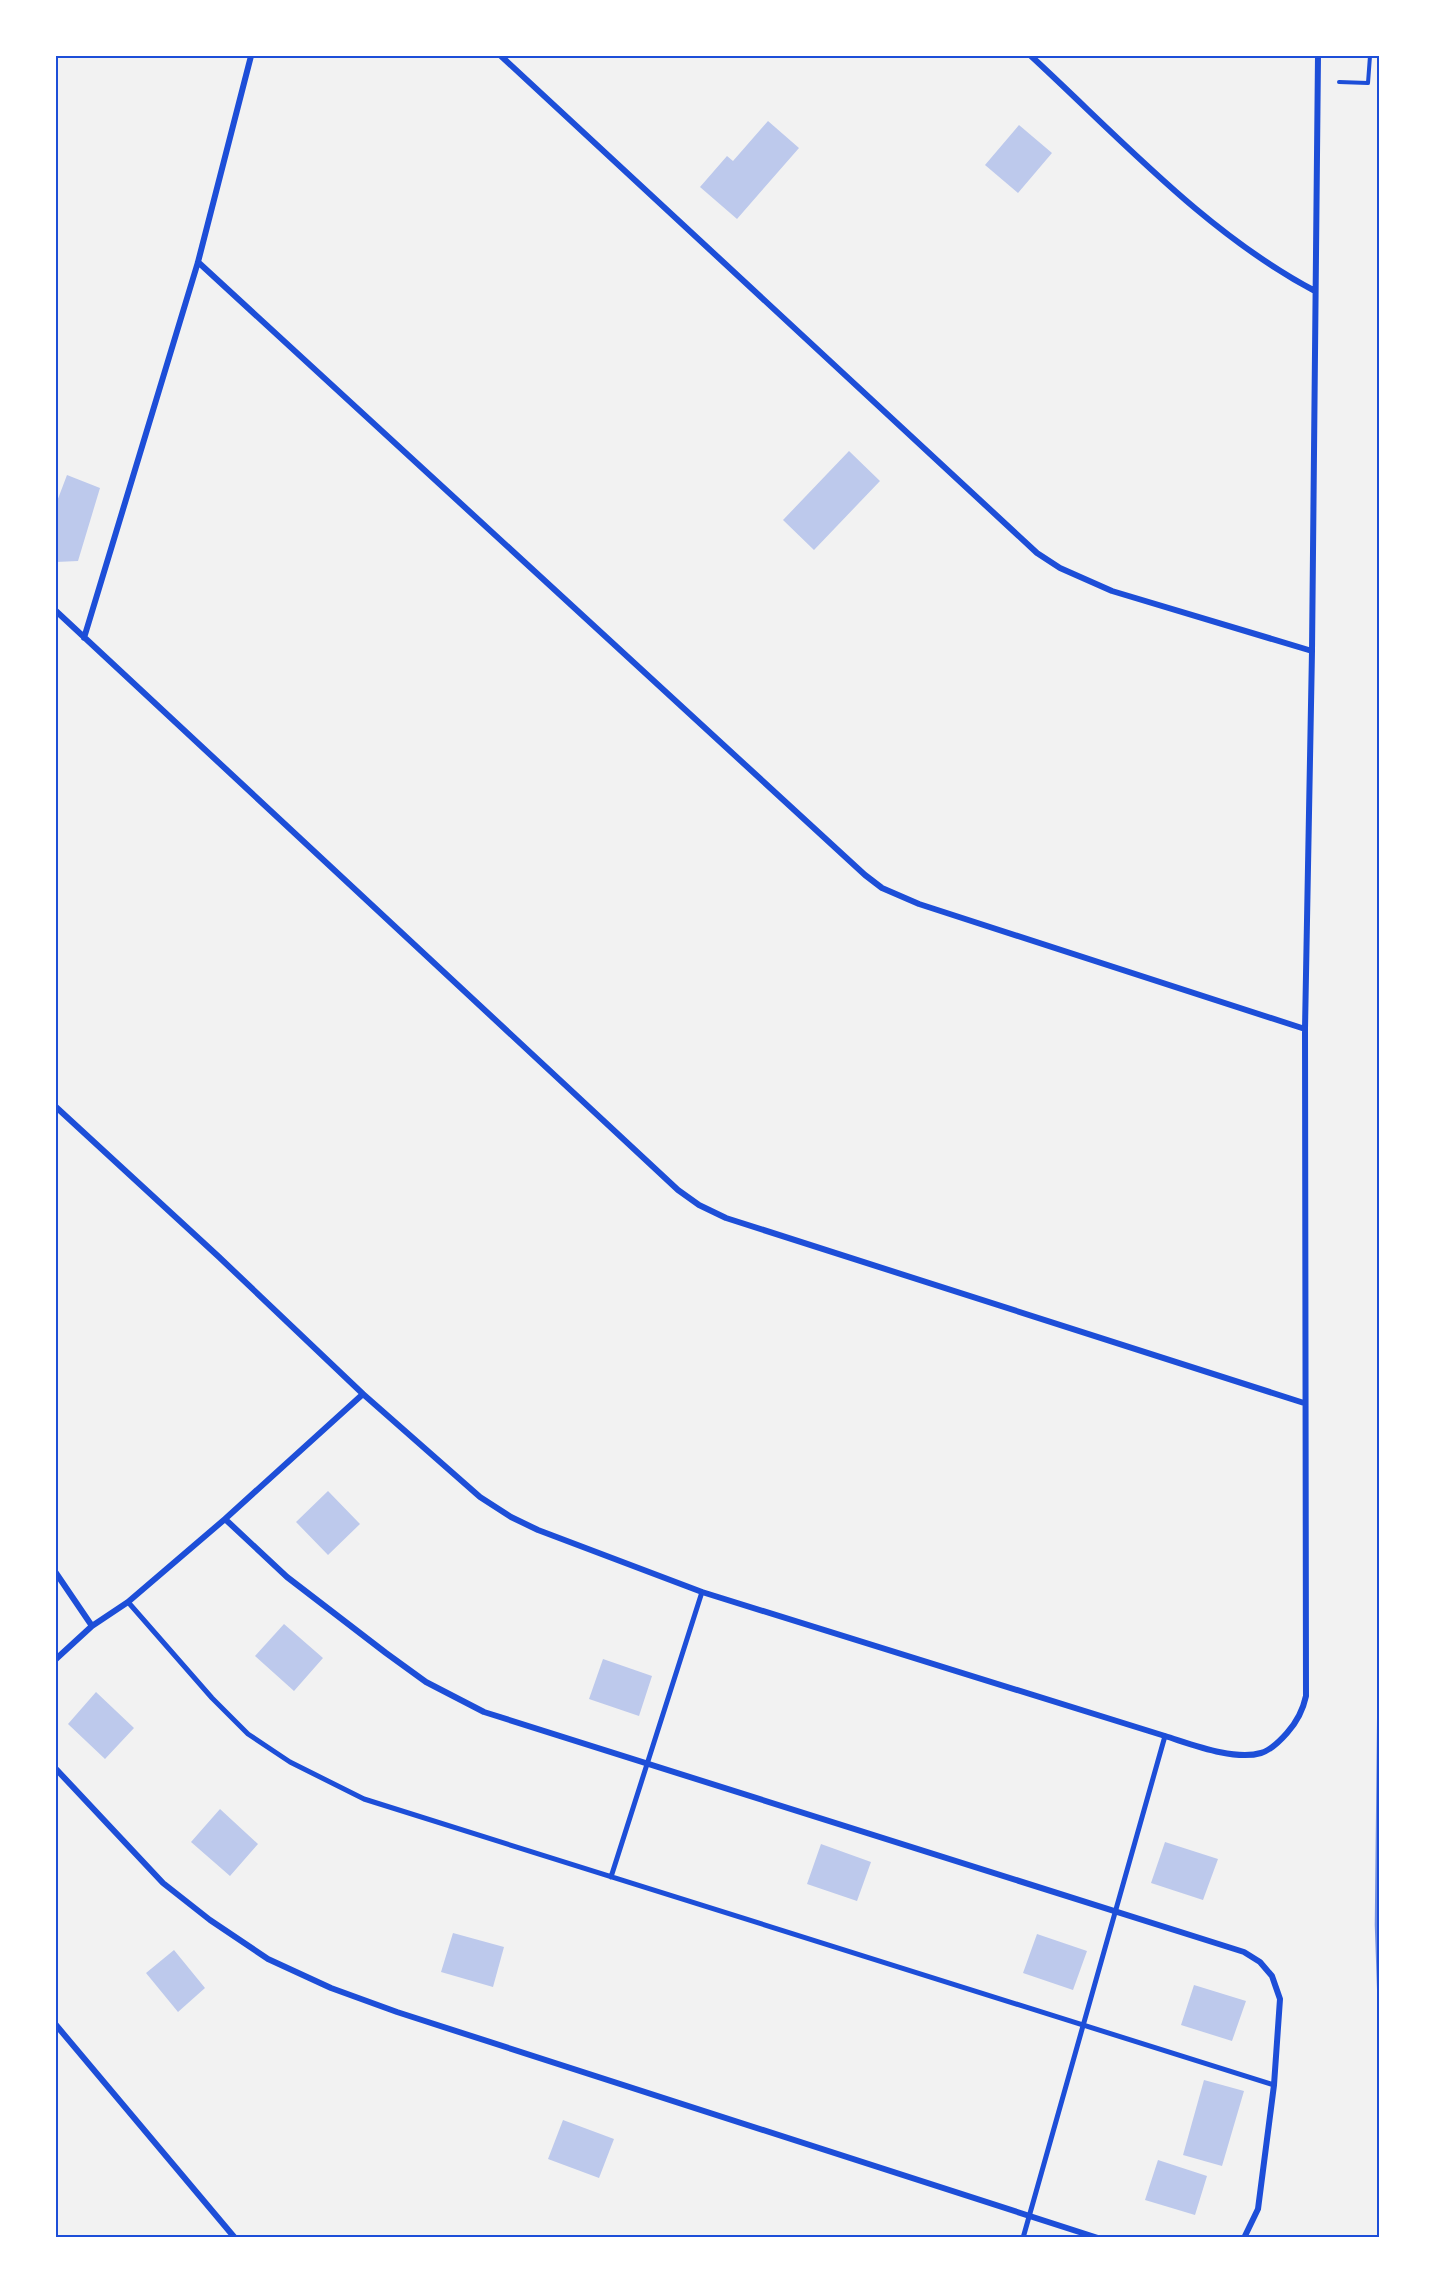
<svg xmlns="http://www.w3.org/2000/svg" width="1435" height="2293" viewBox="0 0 1435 2293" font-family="Commissioner,sans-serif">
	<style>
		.building { fill: #bdc9ec }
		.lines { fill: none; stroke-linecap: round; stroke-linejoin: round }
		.path { stroke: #1d4ed8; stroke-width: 4 }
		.pedestrian { stroke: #1d4ed8; stroke-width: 5 }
		.minor { stroke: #1d4ed8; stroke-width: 6 }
		.rail { stroke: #7290e2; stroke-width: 4.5 }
		.neatline { fill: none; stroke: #1d4ed8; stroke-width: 2 }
	</style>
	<rect width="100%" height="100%" fill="#f2f2f2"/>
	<path class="building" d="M768 121 799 148 737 219 700 187 727 156 733 161Z
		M1019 125 1052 153 1018 193 985 165Z
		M849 451 880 481 814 550 783 520Z
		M67 475 100 488 78 561 56 562V504Z
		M328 1491 360 1524 328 1555 296 1522Z
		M284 1624 323 1658 294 1691 255 1656Z
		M603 1659 652 1676 639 1716 589 1699Z
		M96 1692 134 1728 105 1759 68 1724Z
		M220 1809 258 1844 230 1876 191 1842Z
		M1165 1842 1218 1859 1203 1900 1151 1883Z
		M821 1844 871 1862 857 1901 807 1884Z
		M453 1933 504 1947 493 1987 441 1972Z
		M1037 1934 1087 1951 1073 1990 1023 1973Z
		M174 1950 205 1988 178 2012 146 1973Z
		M1194 1985 1246 2001 1232 2041 1181 2025Z
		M1204 2080 1244 2091 1222 2166 1183 2155Z
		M563 2120 614 2139 599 2178 548 2159Z
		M1158 2160 1207 2176 1195 2215 1145 2200Z"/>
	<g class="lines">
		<path class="path" d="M1339 82 1368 83 1370 56"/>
		<path class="pedestrian" d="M128 1602 212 1698 248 1734 290 1762 364 1799 1274 2085
			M611 1877 702 1592
			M1023 2238 1165 1736"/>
		<path class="minor" d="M501 56 1037 553 1060 568 1112 591 1312 651
			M1031 56C1120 138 1207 234 1315 291
			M198 262 865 875 882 888 919 904 1305 1029
			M56 611 678 1190 699 1205 726 1218 1304 1403
			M84 638 198 262 251 56
			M56 1107 219 1257 363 1394 480 1497 511 1517 538 1530 702 1592 1165 1736C1191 1744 1234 1761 1261 1753 1271 1750 1280 1741 1287 1733 1296 1723 1303 1710 1306 1696L1305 1029 1312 651 1318 56
			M225 1519 287 1577 386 1653 426 1682 484 1712 1244 1952 1260 1962 1272 1976 1280 1999 1274 2085 1258 2209 1244 2238
			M56 1573 92 1626
			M56 1659 92 1626 128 1602 225 1519 363 1394
			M56 1769 163 1883 210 1920 268 1959 331 1988 397 2012 1098 2238
			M56 2025 235 2238"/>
		<path class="rail" d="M1380 1649 1377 1925 1380 2012"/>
	</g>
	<rect width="1435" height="2293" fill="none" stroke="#ffffff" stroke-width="114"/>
	<rect x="57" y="57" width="1321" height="2179" class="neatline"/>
</svg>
